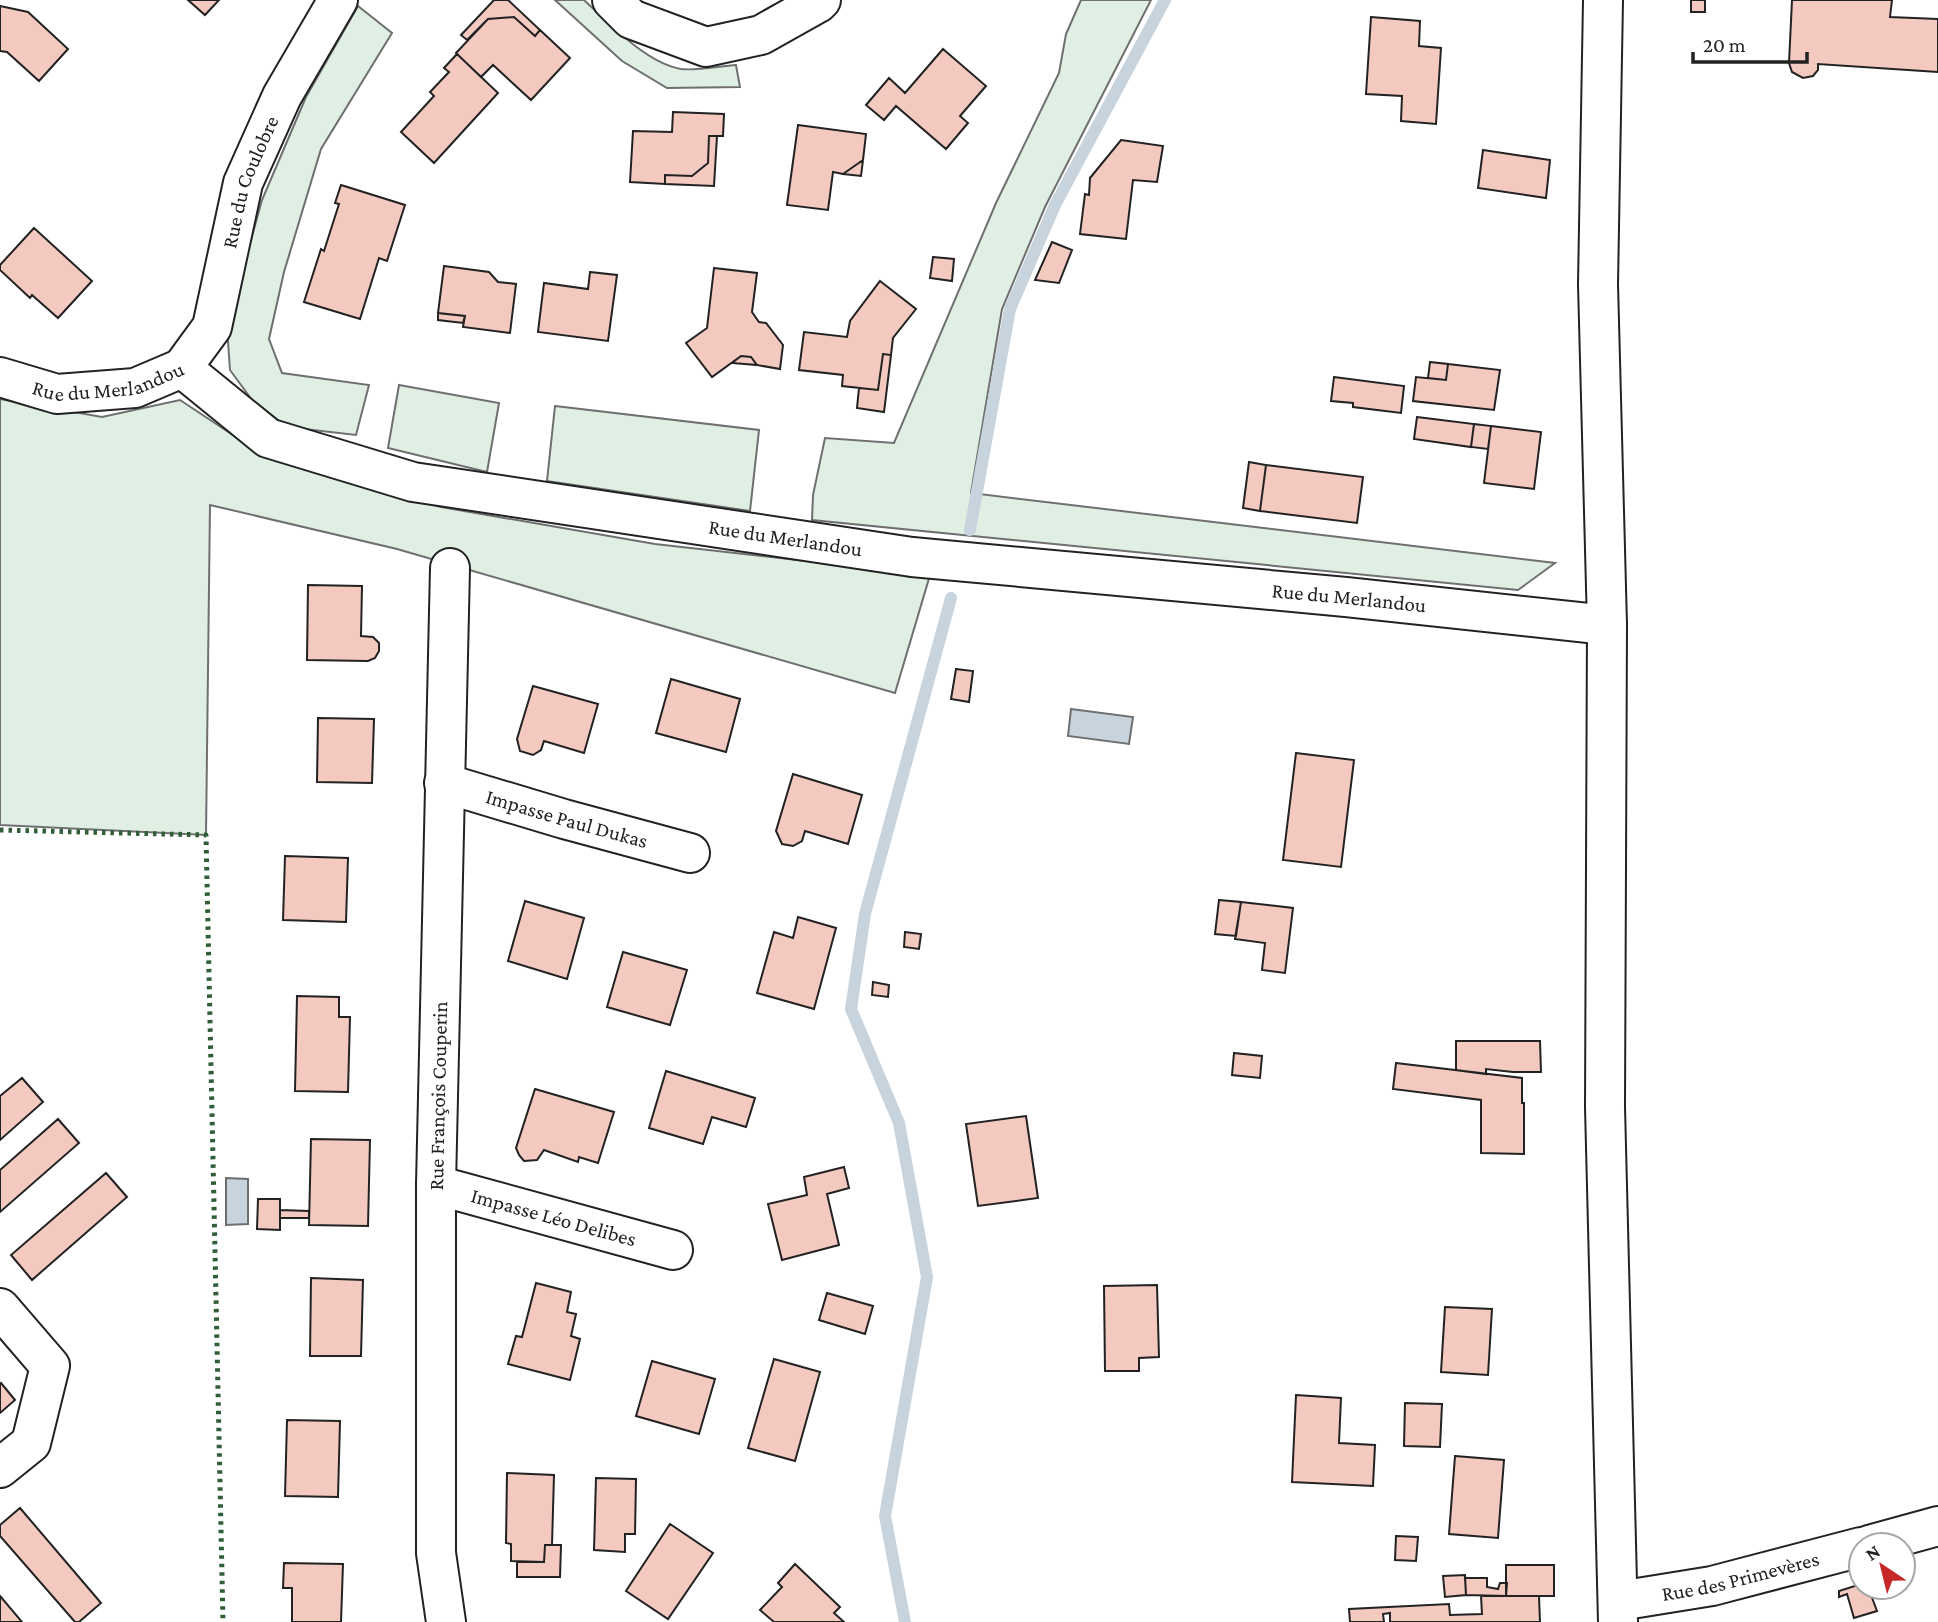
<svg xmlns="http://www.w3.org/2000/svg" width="1938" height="1622" viewBox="0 0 1938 1622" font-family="'Crimson Pro',serif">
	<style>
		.green { fill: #e0efe3; stroke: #6f6f6f; stroke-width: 2 }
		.water { fill: #c7d3dd; stroke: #6f6f6f; stroke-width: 2 }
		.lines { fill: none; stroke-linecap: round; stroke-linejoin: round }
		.stream { stroke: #c7d3dd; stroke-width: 12 }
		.building { fill: #f3c9c0; stroke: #222; stroke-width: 2 }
		.minor-casing { stroke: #222; stroke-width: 42 }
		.major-casing { stroke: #222; stroke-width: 42 }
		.minor { stroke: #fff; stroke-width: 38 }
		.major { stroke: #fff; stroke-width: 38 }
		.hedge { stroke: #2f5e38; stroke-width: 5; stroke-dasharray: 3.5 5; stroke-linecap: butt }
		.labels { text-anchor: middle; stroke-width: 5; stroke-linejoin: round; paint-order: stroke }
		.street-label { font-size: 21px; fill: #222; stroke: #fff }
	</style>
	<rect width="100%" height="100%" fill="#fff"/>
	<path class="green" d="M555 0H584C609 23 646 63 681 69 696 71 720 66 736 65L740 87 667 88 622 61Z
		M1081 0H1151L1045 207 1002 309 971 493 1555 563 1518 590 812 520 813 495 825 438 894 443 996 203 1059 73 1066 34Z
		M358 6 392 33 321 149 284 272 269 339 282 373 369 385 356 435 287 427 252 400 230 370 227 327 262 200 306 97Z
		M399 385 499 403 487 472 388 448Z
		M0 399 102 417 180 400 263 455 441 507 655 544 930 575 895 693 397 549 210 505 206 835 0 825Z
		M555 406 759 430 750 511 547 481Z"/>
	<path class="water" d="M1071 709 1133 717 1129 744 1068 736Z
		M226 1178 248 1179V1224L226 1225Z"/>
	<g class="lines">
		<path class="stream" d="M970 530 1010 309 1055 205 1165 0
			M905 1622 885 1516 927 1277 899 1123 851 1009 865 914 951 598"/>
	</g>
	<path class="building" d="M188 0H219L205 15Z
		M494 0H508L540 30 535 36 514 17 488 19 467 40 461 35Z
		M1691 0H1705V12H1691Z
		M1792 0H1892L1890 17 1938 19V72L1818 64V70L1813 76 1803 78 1792 72 1789 63Z
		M0 6 28 12 68 49 39 81 7 52 0 51Z
		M514 17 535 36 540 30 570 58 531 100 493 65 481 77 456 53 488 19Z
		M1371 17 1420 21 1419 46 1441 48 1436 124 1401 121 1402 96 1366 94Z
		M943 49 986 86 960 116 968 123 946 149 896 106 884 120 866 105 889 78 905 93Z
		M457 54 498 93 434 163 401 132 434 96 430 92 449 72 444 68Z
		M673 112 724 114 723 136H709L708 163 692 176 665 175V184L630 182 633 131 672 132Z
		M798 125 866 134 863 160 843 174 833 172 828 210 787 205Z
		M709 136H717L714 186 665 184V175L692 176 708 163Z
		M1121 140 1163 146 1157 182 1133 180 1126 239 1080 234 1085 194 1089 195 1090 178Z
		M1483 150 1550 160 1546 198 1478 188Z
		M863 160 861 176 843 174Z
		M341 185 405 205 387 261 379 258 360 319 304 302 321 249 324 251 339 204 335 203Z
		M34 228 92 281 58 318 32 295 30 298 0 270V265Z
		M1052 242 1072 250 1059 283 1035 280Z
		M933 257 954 259 952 281 930 278Z
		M444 266 489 272 498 282 516 284 510 333 463 327 465 316 438 313Z
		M714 268 757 273 752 312 759 322 766 323 783 345 780 369 757 365 751 357 741 356 712 377 686 343 707 328Z
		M590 272 617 275 608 341 538 332 544 283 588 289Z
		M880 281 916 309 893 338 891 355 883 354 878 390 842 386 843 375 799 370 804 332 847 337 850 321Z
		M438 313 465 316 463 323 438 320Z
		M883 354 891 355 884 412 857 408 859 388 878 390Z
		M741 356 751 357 757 365 732 363Z
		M1430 362 1448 364 1446 380 1428 378Z
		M1448 364 1500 370 1494 410 1413 401 1416 377 1446 380Z
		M1334 377 1404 386 1401 413 1353 407V403L1331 401Z
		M1417 417 1474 424 1471 447 1414 439Z
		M1474 424 1491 426 1488 449 1471 447Z
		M1491 426 1541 432 1534 489 1484 483Z
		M1249 462 1266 465 1260 511 1243 508Z
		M1266 465 1363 477 1357 523 1260 511Z
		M308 585 362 586 361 636 373 637 379 643V651L375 658 368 661 307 660Z
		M956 669 973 671 969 702 951 699Z
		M671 679 740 699 726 752 656 733Z
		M533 686 598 704 584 753 544 741 541 750 533 755 520 751 517 739Z
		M318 718 374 719 372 783 317 782Z
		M1296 753 1354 760 1341 867 1283 860Z
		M793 774 862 795 848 844 805 831 802 841 793 846 782 844 776 831Z
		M285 856 348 858 346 922 283 920Z
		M1219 900 1241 902 1236 936 1215 934Z
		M525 901 584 918 567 979 508 961Z
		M1241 902 1293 908 1285 973 1262 970 1265 943 1235 939Z
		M798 917 836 928 814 1009 757 993 774 932 793 938Z
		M905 932 921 934 919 949 904 947Z
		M623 952 687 970 670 1025 607 1007Z
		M873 982 889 985 888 997 872 995Z
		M297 996 339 997V1017H350L348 1092 295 1091Z
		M1456 1041H1540L1541 1072H1513L1486 1069V1074L1456 1070Z
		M1234 1053 1262 1056 1260 1078 1232 1075Z
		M1396 1063 1522 1078V1103H1524V1154L1481 1153V1100L1393 1089Z
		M666 1071 755 1098 746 1127 712 1117 703 1144 649 1128Z
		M22 1078 43 1102 0 1140V1096Z
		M535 1089 614 1112 598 1163 579 1157 578 1162 544 1150 537 1160 524 1161 519 1155 516 1148Z
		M1026 1116 1038 1198 978 1206 966 1124Z
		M58 1119 79 1143 0 1212V1170Z
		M311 1139 370 1140 368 1226 309 1225Z
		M844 1167 849 1188 827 1194 839 1245 782 1260 768 1204 807 1195 804 1177Z
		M106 1173 127 1197 32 1280 11 1255Z
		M258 1199H280V1230L257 1229Z
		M280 1210 309 1211V1218H280Z
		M311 1278 363 1280 361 1356H310Z
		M536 1283 571 1292 567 1312 576 1314 571 1336 580 1339 570 1380 508 1364 516 1336 522 1337Z
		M1157 1285 1159 1357 1139 1358V1371H1105L1104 1286Z
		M827 1293 873 1306 865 1334 819 1320Z
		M1445 1307 1492 1309 1488 1375 1441 1372Z
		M774 1359 820 1372 795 1461 748 1448Z
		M652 1361 715 1379 699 1434 636 1416Z
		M1 1383 15 1400 0 1413V1384Z
		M1296 1395 1341 1398 1339 1443 1375 1445 1373 1486 1292 1482Z
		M1405 1403 1442 1404 1440 1447 1404 1446Z
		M287 1420 340 1421 338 1497 285 1496Z
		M1455 1456 1504 1460 1498 1538 1449 1534Z
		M507 1473 554 1475 552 1545H545L544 1562 511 1561V1544L506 1543Z
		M596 1478 636 1479 635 1534H625V1552L594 1550Z
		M20 1508 101 1603 79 1622H75L0 1536V1525Z
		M670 1524 713 1553 668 1619 626 1591Z
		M1396 1536 1418 1537 1416 1561 1395 1560Z
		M545 1545H561L560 1577H517V1562H544Z
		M284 1563 343 1564 341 1622H292V1588H283Z
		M795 1564 840 1607 834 1613 844 1622H774L760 1610 782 1587 778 1583Z
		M1506 1565H1554V1596H1506Z
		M1465 1575 1466 1595 1445 1597 1443 1576Z
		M1465 1578H1487V1587L1498 1589 1500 1583H1507L1506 1596 1466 1595Z
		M1861 1584V1587H1879L1881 1592 1871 1595 1877 1611 1854 1618 1847 1594 1839 1597V1591Z
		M0 1596 22 1622H0Z
		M1481 1596H1539L1540 1622H1390V1613L1383 1614 1384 1622H1350L1349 1609 1449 1604 1450 1615 1482 1614Z"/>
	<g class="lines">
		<defs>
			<g id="minor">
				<path d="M612 0 631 19 706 47 761 35 818 3 821 0"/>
				<path id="s1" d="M182 368 268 438 413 482 912 557 1346 597 1607 625"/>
				<path id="s2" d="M182 368 212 327 243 183 282 96 338 0"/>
				<path id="s3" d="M0 377 57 394 135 388 182 368"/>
				<path id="s4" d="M444 783 564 819 690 853"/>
				<path id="s5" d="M436 1185 673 1250"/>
				<path d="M0 1308 50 1366 31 1443 0 1468"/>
				<path d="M1869 1545 1938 1526"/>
				<path id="s6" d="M1619 1601 1712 1586 1861 1547"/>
				<path id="s7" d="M446 1622 436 1553V1185L450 568"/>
			</g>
			<path id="major" d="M1603 0 1598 284 1607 625 1605 1107 1618 1622"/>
		</defs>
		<use href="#minor" class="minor-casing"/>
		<use href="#major" class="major-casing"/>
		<use href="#minor" class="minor"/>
		<use href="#major" class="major"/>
		<path class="hedge" d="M0 830 206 835 223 1622"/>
	</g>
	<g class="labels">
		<g class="street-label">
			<text dy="7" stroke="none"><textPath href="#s2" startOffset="201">Rue du Coulobre</textPath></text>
			<text dy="7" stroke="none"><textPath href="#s3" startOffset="112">Rue du Merlandou</textPath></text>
			<text dy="7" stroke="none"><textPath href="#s1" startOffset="639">Rue du Merlandou</textPath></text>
			<text dy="7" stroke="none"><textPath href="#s1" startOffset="1206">Rue du Merlandou</textPath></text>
			<text dy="7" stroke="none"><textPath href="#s4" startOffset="128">Impasse Paul Dukas</textPath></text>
			<text dy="7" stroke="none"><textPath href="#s7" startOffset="527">Rue François Couperin</textPath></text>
			<text dy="7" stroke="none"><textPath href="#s5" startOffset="122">Impasse Léo Delibes</textPath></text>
			<text dy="7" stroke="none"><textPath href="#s6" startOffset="124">Rue des Primevères</textPath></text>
		</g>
	</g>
	<g transform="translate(1882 1566) rotate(325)"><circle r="33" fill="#ffffff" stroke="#a7a7a7" stroke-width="2"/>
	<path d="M0-5L12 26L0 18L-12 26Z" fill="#c62828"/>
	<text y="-10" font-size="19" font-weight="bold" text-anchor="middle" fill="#222222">N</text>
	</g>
	<path d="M1693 52v10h114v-10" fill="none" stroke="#222222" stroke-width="3.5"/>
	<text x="1703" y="52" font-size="21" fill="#222222" stroke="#ffffff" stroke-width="5" paint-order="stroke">20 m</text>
</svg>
